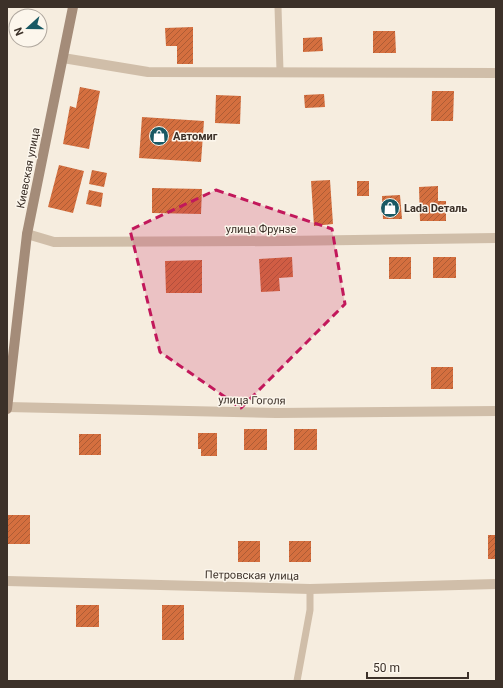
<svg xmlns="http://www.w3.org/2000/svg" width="503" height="688" viewBox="0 0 503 688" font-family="Roboto,sans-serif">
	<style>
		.building { fill: url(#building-hatch) }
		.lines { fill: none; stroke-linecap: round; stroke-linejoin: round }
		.lane { stroke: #d0bea9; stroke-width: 7 }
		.street { stroke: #d0bea9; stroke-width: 10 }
		.secondary { stroke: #a48c79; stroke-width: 10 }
		.marked { fill: #c2185b; fill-opacity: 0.2; stroke: #c2185b; stroke-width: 3; stroke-dasharray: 8 5; stroke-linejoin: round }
		.labels { text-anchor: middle; stroke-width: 3; stroke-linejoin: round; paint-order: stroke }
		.poi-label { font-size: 11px; font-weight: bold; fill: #3c3129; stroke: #fcf6ec; text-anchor: start }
		.street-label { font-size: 11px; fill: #3c3129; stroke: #fcf6ec }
	</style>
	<defs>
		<pattern id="building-hatch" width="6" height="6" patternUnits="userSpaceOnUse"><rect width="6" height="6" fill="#d46f3f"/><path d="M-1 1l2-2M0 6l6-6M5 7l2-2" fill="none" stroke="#ad5c35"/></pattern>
	</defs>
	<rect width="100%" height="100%" fill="#f6eddf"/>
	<path class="building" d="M193 27V64H177V46H166L165 28Z
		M373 31H395L396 53H373Z
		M322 37 323 51 303 52V38Z
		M80 87 100 91 89 149 63 144 70 106 76 108Z
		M432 91H454L453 121H431Z
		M324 94 325 107 305 108 304 95Z
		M216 95 241 96 240 124 215 123Z
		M142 117 204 121 201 162 139 158Z
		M59 165 84 171 73 213 48 207Z
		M92 170 107 173 104 187 89 184Z
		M330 180 333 224 314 226 311 181Z
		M357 181H369V196H357Z
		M438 186V201H446V221H420L419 187Z
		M152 188 202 189 201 214 152 213Z
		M89 190 103 193 101 207 86 204Z
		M400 195 402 219H383L382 196Z
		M292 257 293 277 279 278 280 291 261 292 259 259Z
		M389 257H411V279H389Z
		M433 257H456V278H433Z
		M202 260V293H166L165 261Z
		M431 367H453V389H431Z
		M244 429H267V450H244Z
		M294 429H317V450H294Z
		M198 433H217V456H201V449H198Z
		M79 434H101V455H79Z
		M7 515H30V544H7Z
		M488 535H496V559H488Z
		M238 541H260V562H238Z
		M289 541H311V562H289Z
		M76 605H99V627H76Z
		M162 605H184V640H162Z"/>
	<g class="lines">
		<path class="lane" d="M278 7 280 71
			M297 681 310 610V589"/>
		<path class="street" d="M63 58 148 72 496 73
			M27 234 54 242 283 241 496 238
			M7 407 276 413 496 411
			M7 581 310 589 496 584"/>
		<path class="secondary" d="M7 409 27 234 73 7"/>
	</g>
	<path class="marked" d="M216 190 332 229 345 304 241 408 160 352 130 230Z"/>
	<defs>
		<symbol id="shop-disc" viewBox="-11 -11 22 22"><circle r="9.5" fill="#195964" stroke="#fcf6ec"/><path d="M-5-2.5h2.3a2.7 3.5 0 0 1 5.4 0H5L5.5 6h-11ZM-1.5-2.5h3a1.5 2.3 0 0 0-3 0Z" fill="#fff"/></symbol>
	</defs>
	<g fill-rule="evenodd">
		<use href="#shop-disc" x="148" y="125" width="22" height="22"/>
		<use href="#shop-disc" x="379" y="197" width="22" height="22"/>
	</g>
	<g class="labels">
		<g class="poi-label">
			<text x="173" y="140">Автомиг</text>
			<text x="404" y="212">Lada Dеталь</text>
		</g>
		<g class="street-label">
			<text transform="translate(28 168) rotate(-79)" y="4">Киевская улица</text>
			<text x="261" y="233">улица Фрунзе</text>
			<text transform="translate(252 400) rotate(1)" y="4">улица Гоголя</text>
			<text transform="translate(252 575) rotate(1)" y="4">Петровская улица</text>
		</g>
	</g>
	<rect width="503" height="688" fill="none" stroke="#3c3129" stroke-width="16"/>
	<g transform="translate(28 28) rotate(249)"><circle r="19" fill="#fcf6ec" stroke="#afa79e"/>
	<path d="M0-3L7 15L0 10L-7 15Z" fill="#195964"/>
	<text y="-6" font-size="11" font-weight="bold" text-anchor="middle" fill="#3c3129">N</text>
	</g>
	<path d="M367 672v6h101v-6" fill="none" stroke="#3c3129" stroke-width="2"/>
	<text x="373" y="672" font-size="12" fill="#3c3129" stroke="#fcf6ec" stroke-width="3" paint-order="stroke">50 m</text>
</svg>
